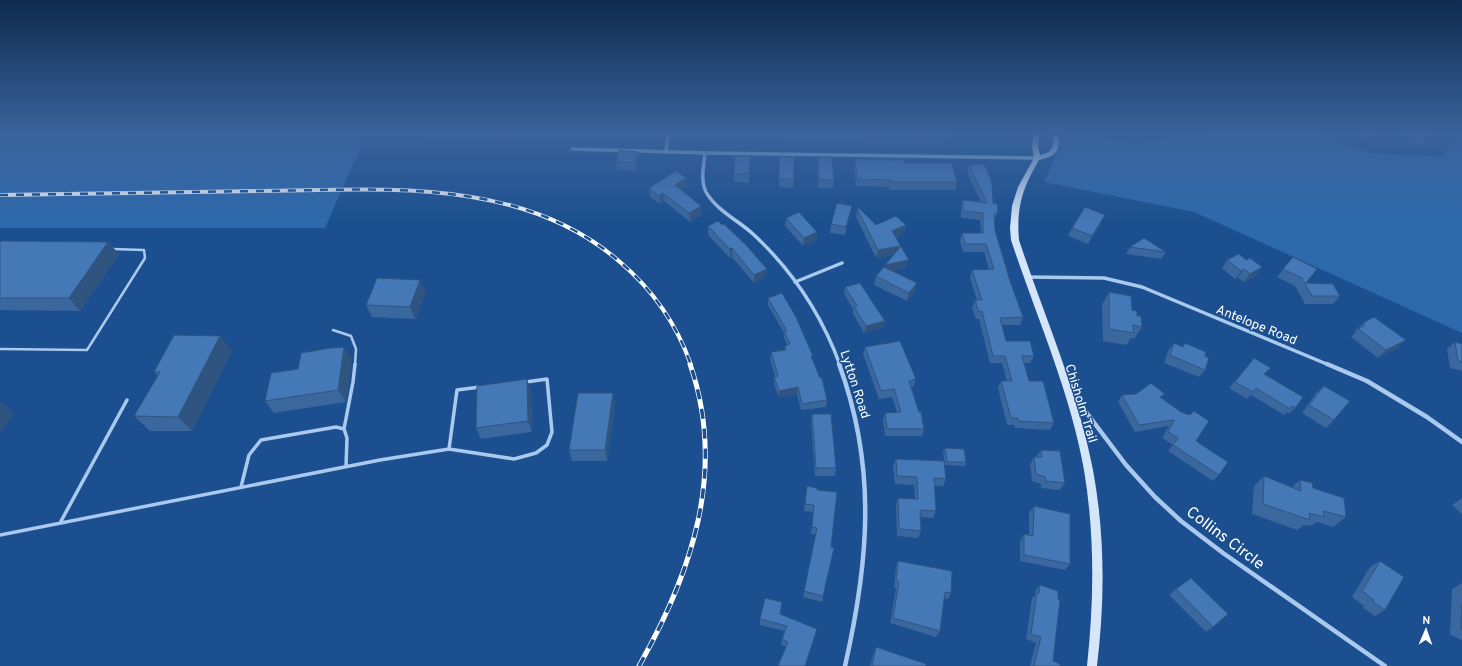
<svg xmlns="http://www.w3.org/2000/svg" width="1462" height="666" viewBox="0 0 1462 666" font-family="Overpass,sans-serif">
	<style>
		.green { fill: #2e69ad }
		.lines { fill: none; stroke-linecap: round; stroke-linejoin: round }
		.lane-far1 { stroke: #a9c9ee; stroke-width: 2.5 }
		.lane { stroke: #a9c9ee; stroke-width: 3.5 }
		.street-far1 { stroke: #a9c9ee; stroke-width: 3.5 }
		.street { stroke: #a9c9ee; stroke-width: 4.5 }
		.secondary { fill: #d6e6fa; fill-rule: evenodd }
		.rail-far1-casing { stroke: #fff; stroke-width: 4 }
		.rail-casing { stroke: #fff; stroke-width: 5 }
		.rail-far1 { stroke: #1b4f8f; stroke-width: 2.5; stroke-dasharray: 8; stroke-linecap: butt }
		.rail { stroke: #1b4f8f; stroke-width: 3.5; stroke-dasharray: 10; stroke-linecap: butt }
		.wall { fill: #3a679d }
		.shaded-wall { fill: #305480 }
		.building { fill: #4478b7; stroke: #305480 }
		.labels { text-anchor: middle; stroke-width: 3; stroke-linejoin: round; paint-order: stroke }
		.street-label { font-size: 13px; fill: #fff; stroke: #1b4f8f }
		.near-street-label { font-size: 16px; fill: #fff; stroke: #1b4f8f }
	</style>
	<rect width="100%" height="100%" fill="#1b4f8f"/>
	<path class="green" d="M0 132H959L944 143 365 137 325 228H0Z
		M1210 132H1316L1370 153 1440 157 1462 135V333L1194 212 1044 182 1065 135 1137 142 1205 135Z"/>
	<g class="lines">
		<path class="lane-far1" d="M333 330 351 336 356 349 355 365
			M0 349 87 350 145 258 144 250 112 249"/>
		<path class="lane" d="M344 429 353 382 355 364
			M449 449 514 459 536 453 547 445 552 432 547 379 526 382
			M241 487 249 455 261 440 336 427 344 429 347 438 346 466
			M60 523 127 400
			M0 535 380 460 449 449 457 390 480 387"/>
		<path class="street-far1" d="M572 149 709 153 1037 158
			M666 152 668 132
			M705 153C704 165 700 180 706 192 716 210 739 221 753 234 792 270 822 316 840 365
			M1027 277 1104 278 1142 287 1329 365
			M795 282 842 263"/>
		<path class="street" d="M839 364C877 467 869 561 845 666
			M1327 364 1367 381 1427 417 1462 442
			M1074 410 1083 408 1126 465 1155 497 1181 521 1223 553 1385 666"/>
		<path class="secondary" d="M1034 132H1040L1038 146 1040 155C1055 152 1053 145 1053 132H1059C1060 150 1058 156 1039 160 1023 187 1016 207 1019 240 1044 316 1078 391 1093 470 1105 535 1105 600 1097 666H1087C1094 601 1095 536 1084 470 1070 391 1036 316 1011 240L1010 228 1012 206 1018 187 1034 158 1032 146Z"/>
		<defs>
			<path id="rail-far1" d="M0 195C87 194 174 192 261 191 383 190 521 176 620 262 653 290 677 325 691 365"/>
			<path id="rail" d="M639 666C692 572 727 471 690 364"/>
		</defs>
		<use href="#rail-far1" class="rail-far1-casing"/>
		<use href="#rail" class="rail-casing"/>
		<use href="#rail-far1" class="rail-far1"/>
		<use href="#rail" class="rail"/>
	</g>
	<path class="wall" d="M1349 132H1384L1373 143Z
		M1393 132H1440L1435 138 1422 147Z
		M638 152 639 160 636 171 617 170 616 162Z
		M750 156 749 183 734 182V174Z
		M779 156 794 179 793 188 779 187Z
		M818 157 834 180 833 188H818L817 165Z
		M855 159 904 163 957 182 955 190H889V187L856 186 854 166Z
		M969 165 991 180V182L993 203 997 214 994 221 995 230 1010 281 1023 317 1020 325H1002L1006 341 1034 356 1030 363H1024L1029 381 1054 423 1050 430 1015 428 1014 425H1007L998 388 1001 381H1007L1002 363H990L979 319H976L972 308 975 300H977L970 278 972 270 989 269 984 252H963L960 241 962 233H981L980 220 961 218V208L963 200 981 202 967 173Z
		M686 178 687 186 681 190 701 206 702 215 690 222 664 201 660 204 650 197 649 188Z
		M852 206 850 214 845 235 830 233 831 224Z
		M857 209 876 225H906L904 233 896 237 906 268 893 271 915 291 907 301 874 285 876 276 885 267V265L893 255 876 258 856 217Z
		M786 218 817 232 816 240 803 246 785 226Z
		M1101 224 1088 244 1068 236 1072 228Z
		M708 226 767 269 766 277 754 283 732 257 730 258 708 235Z
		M0 241 108 242 119 254 80 311 0 310Z
		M1130 247 1166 252 1161 259 1126 254Z
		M1293 257 1306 283 1340 296 1333 304H1305L1295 286 1277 277Z
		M1227 260H1246L1262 267 1256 276 1244 282 1238 278 1235 279 1222 268Z
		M845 287 885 321 883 327 864 333 853 314V309L844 294Z
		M426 292 415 319 372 317 366 305Z
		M1109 292 1132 310 1137 316 1142 327 1134 339 1131 338 1126 345 1103 341 1102 305Z
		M768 298 812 361 827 400 826 407 801 410 797 394 779 398 774 384V377H775L770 359 771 352 784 350 785 346 787 345 784 338V333L768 305Z
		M1363 323 1398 348 1378 358 1351 337 1356 332 1355 331Z
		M220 336 232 351 192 431H150L134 416 158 376 154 372Z
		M1455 342 1462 344V371L1450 368 1447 349Z
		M1174 343 1182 347 1185 343 1205 370 1199 377 1164 363 1168 351Z
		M865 347 916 379 913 387H911L924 429 922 436H885L883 420 885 413 897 412 892 397 879 399 863 354Z
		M1254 358 1265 375 1295 408 1289 414 1287 412 1284 415 1251 395 1247 399 1229 388Z
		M352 359 346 402 274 413 265 401 298 369Z
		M1324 386 1334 420 1326 428 1302 413 1316 393Z
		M531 390 532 432 481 439 476 428Z
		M613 393 615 405 607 461H572L569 450Z
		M1122 395 1161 399 1196 441 1219 475 1213 481 1168 451 1173 445 1162 438 1169 426 1135 432 1118 402Z
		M812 414 836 468 835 476H815L811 422Z
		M945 448 966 462 965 466 945 465 943 452Z
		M1041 450 1065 483 1060 490 1041 488V484L1032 481 1030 464 1034 457H1036Z
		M896 459 946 479 943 486H934L936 511 933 518 920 517 921 531 918 538 897 536 896 504 898 498 915 499 914 485 895 484 893 466Z
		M1264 476 1292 487 1300 480 1313 488 1346 517 1333 527 1317 522 1311 526 1304 525 1297 530 1252 514 1254 486Z
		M807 486 817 490 831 547 834 548 822 602 803 597 816 535 811 534 813 512 804 511Z
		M1462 498V514L1452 505Z
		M1034 506 1070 564 1065 570 1020 561V541L1024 534 1029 535V513Z
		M898 561 951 593 948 599 944 598 940 631 936 637 890 623 896 588H894L896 567Z
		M1380 561 1385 610 1375 616 1363 608 1364 606 1352 597 1370 567Z
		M1462 583V640L1450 635 1452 589Z
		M1040 585 1053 661 1060 666H1030L1036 643 1026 639 1032 598 1035 595V591Z
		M1176 589 1213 627 1206 632 1169 595Z
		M782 602 780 614 815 634 805 666H778L786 646 781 645 782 639 785 631 760 625V619Z
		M876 647 926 666H870L873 655Z"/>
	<path class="shaded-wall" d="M1381 132H1384L1373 143 1379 134Z
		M1439 132H1440L1435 138 1422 147 1429 138Z
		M638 152 639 160 636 171 635 163Z
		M686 178 687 186 675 194V185Z
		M663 193 664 201 660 204 659 196Z
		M701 206 702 215 690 222 689 213Z
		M852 206 850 214 845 235 846 227Z
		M1105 215 1101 224 1088 244 1092 236Z
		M906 225 904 233 890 239 892 231Z
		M817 232 816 240 803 246 804 238Z
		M108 242 119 254 80 311 69 298Z
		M901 246 899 254 876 258 878 250Z
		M732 248V257L730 258V249Z
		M909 260 906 268 884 273 885 265Z
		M1262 267 1256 276 1244 282 1250 274Z
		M767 269 766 277 754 283V275Z
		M1244 269 1238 278 1235 279 1241 271Z
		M420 280 426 292 415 319 410 307Z
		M917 283 915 291 907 301 909 293Z
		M885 321 883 327 864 333 866 326Z
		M220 336 232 351 192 431 178 417Z
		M1406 340 1398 348 1378 358 1386 350Z
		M344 347 352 359 346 402 338 390Z
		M527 379 531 390 532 432 528 421Z
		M798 387 797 394 779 398V391Z
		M613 393 615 405 607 461 605 450Z
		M0 401 14 413 0 433Z"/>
	<path class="building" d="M1374 132H1381L1379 134Z
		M1416 132H1439L1429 138Z
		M619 150 638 152 635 163 616 162Z
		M735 156H750L749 174H734Z
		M779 156 794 157V179H779Z
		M818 157H832L834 180H819Z
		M855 159 903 160 904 163H952L957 182H891V180L857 179Z
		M984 164 991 180H990L992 183 993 203 998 204 997 214H994L995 230 1010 281 1023 317 1000 318 1006 341H1030L1034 356H1022L1029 381H1043L1054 423 1018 421V418H1011L1001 381H1012L1005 356H993L982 311 979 312 975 300H982L972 270 994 269 986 244H965L962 233H983V213L963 211V200L987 203 969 165Z
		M676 171 686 178 675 185 701 206 689 213 663 193 659 196 649 188Z
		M837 203 852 206 846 227 831 224Z
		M1085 207 1105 215 1092 236 1072 228Z
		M859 208 876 225 896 216 906 225 892 231 909 260 885 265 901 246 878 250 857 209Z
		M799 212 817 232 804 238 786 218Z
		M718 221 722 225 724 224 746 245 767 269 754 275 732 248 730 249 708 226Z
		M1144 238 1166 252 1130 247Z
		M0 241 108 242 69 298H0Z
		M1239 254 1246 260 1250 258 1262 267 1250 274 1244 269 1241 271 1227 260Z
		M1293 257 1317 269 1306 283 1333 284 1340 296H1312L1302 278 1283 269Z
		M884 267 917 283 909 293 876 276Z
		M377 278 420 280 410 307 366 305Z
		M860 283 885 321 866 326 854 307 857 306 845 287Z
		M1109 292 1131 296 1132 310 1137 311V316H1141L1142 327 1133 325 1134 333 1109 329Z
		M782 293 796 317 813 356H811L820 378H822L827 400 802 404 798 387 779 391 774 377 778 376 771 352 786 350 785 346 790 344 784 331H787L768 298Z
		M1374 317 1406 340 1386 350 1358 329 1365 325 1363 323Z
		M174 335 220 336 178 417 134 416 160 372H154Z
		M900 341 916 379 909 381 919 412H921L924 429H887L885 413 901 412 894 389 881 391 865 347Z
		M1455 342 1462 344V362L1458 361Z
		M1174 343 1183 347 1185 343 1206 352 1205 356 1209 358 1205 370 1170 355Z
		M344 347 338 390 265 401 271 373 298 369 301 353 331 348Z
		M1254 358 1271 368 1264 374 1303 397 1295 408 1292 406 1290 409 1256 388 1253 392 1235 382Z
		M527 379 528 421 476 428 477 386Z
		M1151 383 1165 394 1160 397 1181 412 1190 415 1194 411 1209 421 1196 441 1228 462 1219 475 1173 445 1178 438 1168 432 1174 420 1139 425 1122 395 1136 394Z
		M1324 386 1350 401 1334 420 1309 405Z
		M578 393H613L605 450H569Z
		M812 414H831L836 468H816Z
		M945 448 964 449 966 462H947Z
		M1041 450 1060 451 1065 483 1046 481 1045 477 1036 474 1034 457H1042Z
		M896 459 944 461 946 479 934 478 936 511 920 510 921 531 899 529 898 498 918 499 917 477 897 476Z
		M1264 476 1301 491 1300 480 1312 483 1313 488 1344 498 1346 517 1323 511 1324 517 1309 513 1310 520 1263 504Z
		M807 486 817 488V490L837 492 831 547 834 548 823 596 804 591 817 528 812 527 814 505 805 504Z
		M1034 506 1070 514V564L1024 555V534L1033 536Z
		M898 561 952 571 951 593 945 592 940 631 893 618 899 582 896 581Z
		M1380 561 1404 577 1385 610 1373 602 1374 600 1362 591Z
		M1191 578 1228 614 1213 627 1176 589Z
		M1040 585 1058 591V599L1060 600 1053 661 1060 664V666H1034L1041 637 1031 634 1037 592 1039 593Z
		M765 598 782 602 780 614 817 629 805 666H778L788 642 782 639 787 626 760 619Z
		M1462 604V629H1461Z
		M876 647 926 664V666H872Z"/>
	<linearGradient id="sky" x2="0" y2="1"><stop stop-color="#0f2b4f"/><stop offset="0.59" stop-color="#39639b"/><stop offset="1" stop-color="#39639b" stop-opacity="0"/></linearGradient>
	<rect width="1462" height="225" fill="url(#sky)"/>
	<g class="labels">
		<g class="street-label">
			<text transform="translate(1257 324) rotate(22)" y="5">Antelope Road</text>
			<text transform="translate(856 384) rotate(72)" y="5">Lytton Road</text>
			<text transform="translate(1082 403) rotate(73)" y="5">Chisholm Trail</text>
		</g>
		<g class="near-street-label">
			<text transform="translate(1226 537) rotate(37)" y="6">Collins Circle</text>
		</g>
	</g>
	<g transform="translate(1426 630) rotate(2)" stroke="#1b4f8f" stroke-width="3" paint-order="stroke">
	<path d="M0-3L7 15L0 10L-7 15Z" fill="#ffffff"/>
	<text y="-6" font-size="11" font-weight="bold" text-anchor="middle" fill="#ffffff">N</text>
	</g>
</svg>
